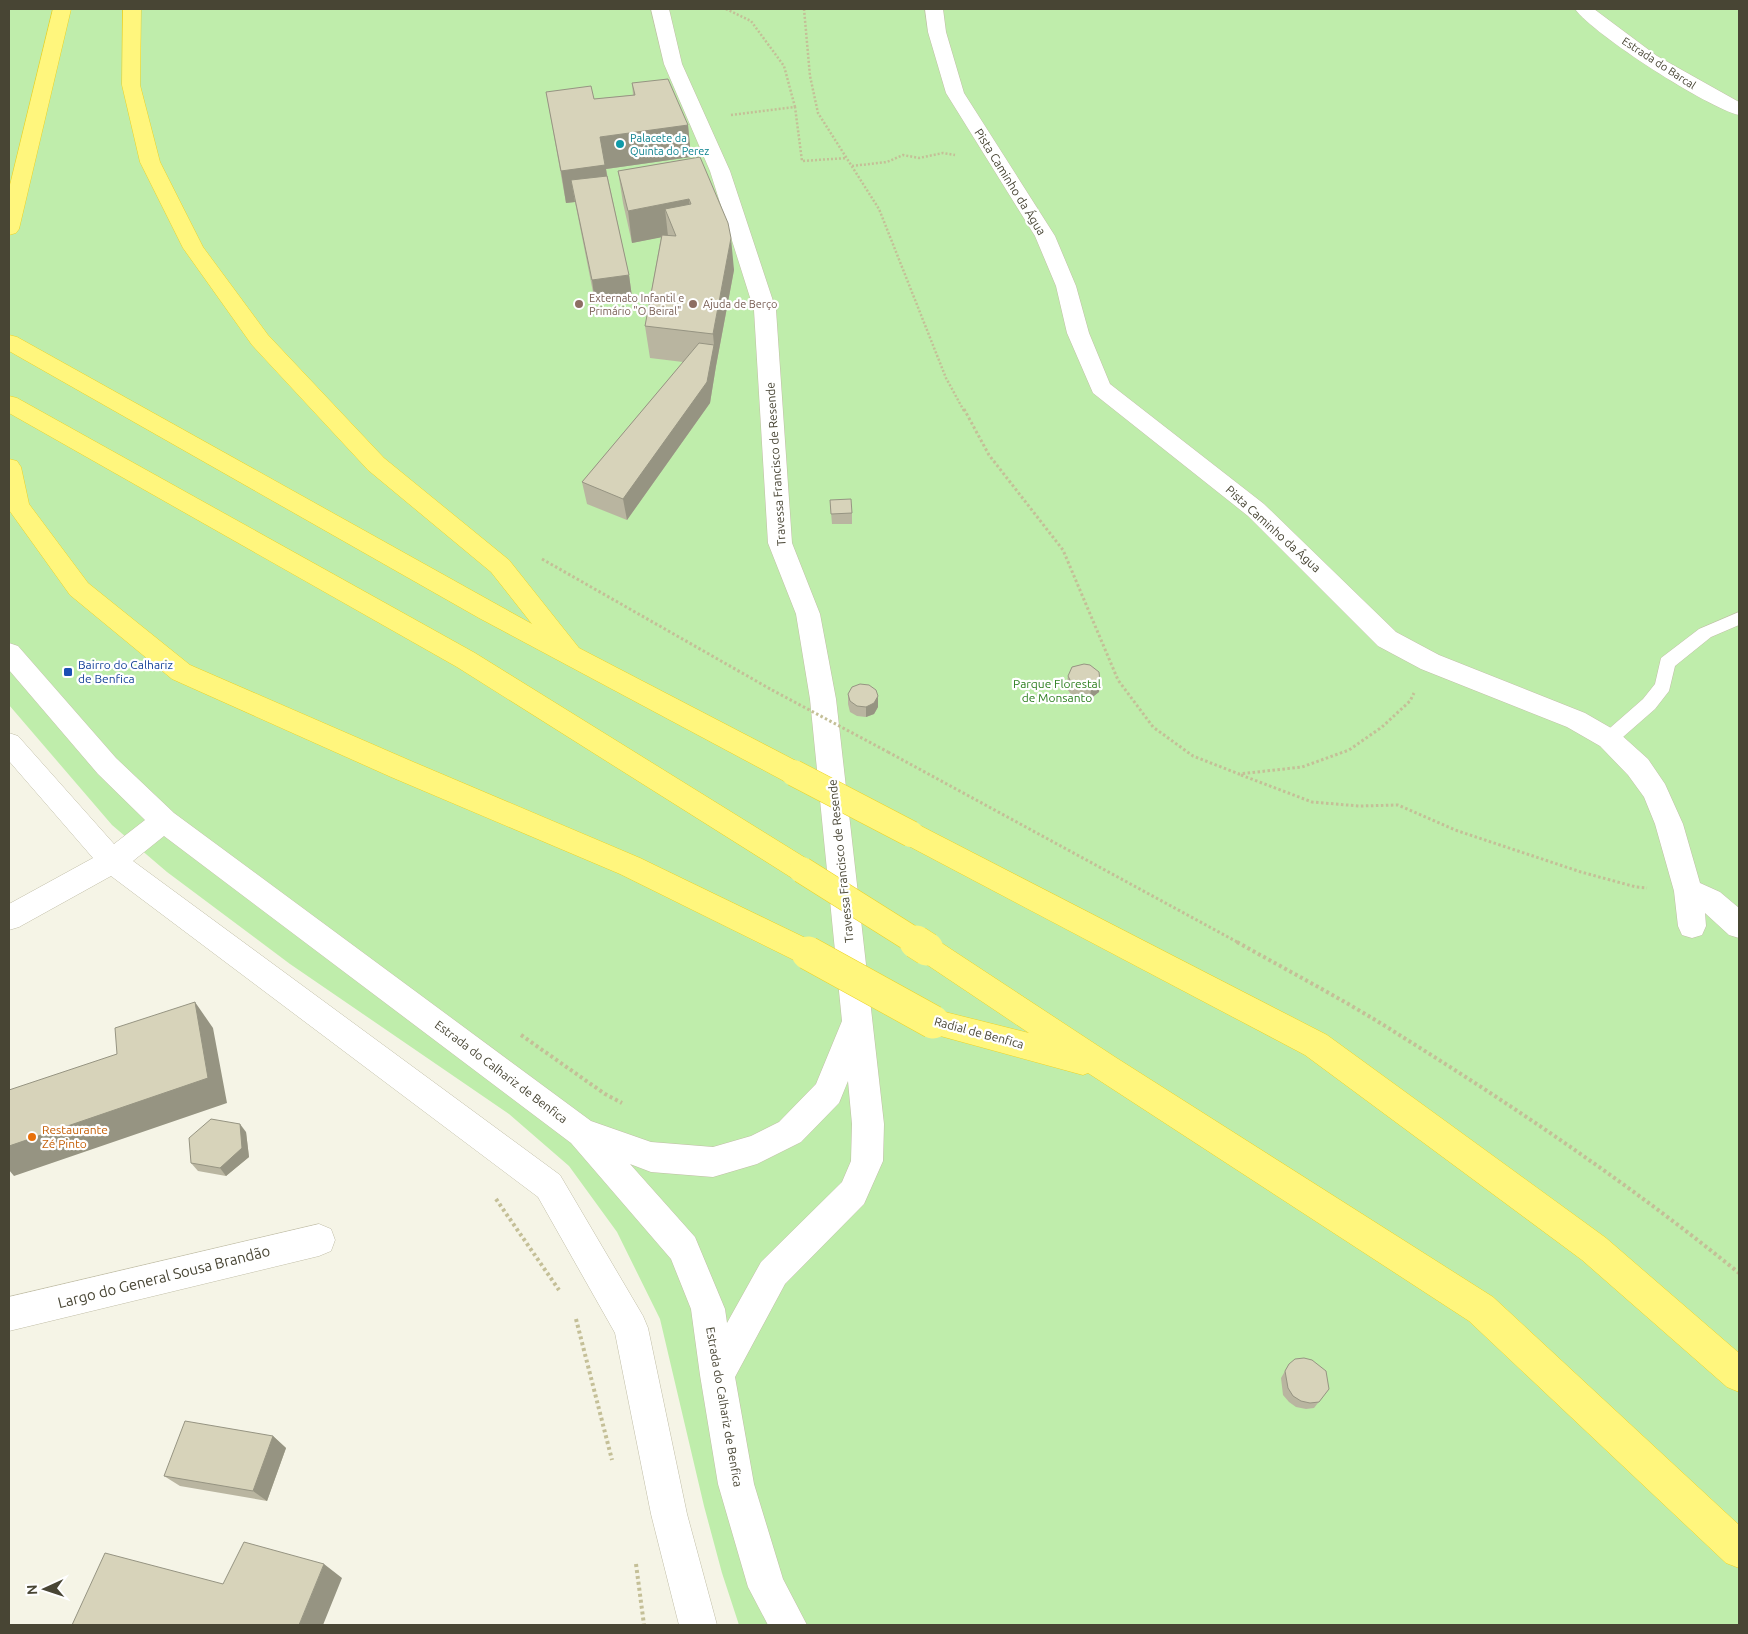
<svg xmlns="http://www.w3.org/2000/svg" width="1748" height="1634" viewBox="0 0 1748 1634" font-family="Ubuntu,sans-serif">
	<style>
		.green { fill: #bfedab }
		.lines { fill: none; stroke-linecap: round; stroke-linejoin: round }
		.service-casing { stroke: #c1bea7; stroke-width: 1 }
		.minor-casing { stroke: #c1bea7; stroke-width: 1 }
		.tertiary-casing { stroke: #c1bea7; stroke-width: 1 }
		.trunk-casing { stroke: #ecd328; stroke-width: 1 }
		.path-far2 { stroke: #c4bf97; stroke-width: 2.5; stroke-dasharray: 2 2; stroke-linecap: butt }
		.path-far1 { stroke: #c4bf97; stroke-width: 3; stroke-dasharray: 2.5 2.5; stroke-linecap: butt }
		.path { stroke: #c4bf97; stroke-width: 4; stroke-dasharray: 3 3; stroke-linecap: butt }
		.service { fill: #fff; fill-rule: evenodd }
		.minor { fill: #fff; fill-rule: evenodd }
		.tertiary { fill: #fff; fill-rule: evenodd }
		.trunk { fill: #fff67d; fill-rule: evenodd }
		.trunk-bridge-far1-casing { stroke: #ecd328; stroke-width: 27; stroke-linecap: butt }
		.trunk-bridge-casing { stroke: #ecd328; stroke-width: 34; stroke-linecap: butt }
		.path-bridge { stroke: #c4bf97; stroke-width: 3; stroke-dasharray: 2.5 2.5; stroke-linecap: butt }
		.trunk-bridge-far1 { stroke: #fff67d; stroke-width: 26 }
		.trunk-bridge { stroke: #fff67d; stroke-width: 33 }
		.wall { fill: #b9b5a0 }
		.shaded-wall { fill: #969482 }
		.building { fill: #d7d3ba; stroke: #969482 }
		.culture-dot { fill: #0f9aa8; stroke: #fff; stroke-width: 2 }
		.education-dot { fill: #8d6e63; stroke: #fff; stroke-width: 2 }
		.transit-dot { fill: #1a4fb4; stroke: #fff; stroke-width: 2 }
		.food-dot { fill: #e8710a; stroke: #fff; stroke-width: 2 }
		.labels { text-anchor: middle; stroke-width: 4.5; stroke-linejoin: round; paint-order: stroke }
		.far-street-label { font-size: 11px; fill: #484534; stroke: #fff }
		.far-culture-label { font-size: 11px; fill: #0d838f; stroke: #fff; text-anchor: start }
		.far-education-label { font-size: 11px; fill: #785e54; stroke: #fff; text-anchor: start }
		.street-label { font-size: 12px; fill: #484534; stroke: #fff }
		.transit-label { font-size: 12px; fill: #164399; stroke: #fff; text-anchor: start }
		.park-label { font-size: 12px; fill: #2f8022; stroke: #fff }
		.food-label { font-size: 12px; fill: #c56008; stroke: #fff; text-anchor: start }
		.near-street-label { font-size: 15px; fill: #484534; stroke: #fff }
	</style>
	<rect width="100%" height="100%" fill="#f5f4e6"/>
	<path class="green" d="M9 9H1739V1625H739L722 1573 704 1506 660 1319 617 1232 569 1166 509 1114 290 964 167 872 112 825 9 705Z"/>
	<g class="lines">
		<defs>
			<path id="service" d="M1739 612V625L1711 637 1675 666 1669 691 1655 709 1615 744 1609 746 1603 744 1600 739 1603 734 1643 699 1655 684 1661 658 1699 629Z"/>
			<path id="minor" d="M651 9H669L682 64 730 171 776 310 792 543 820 614 836 699 884 1124 883 1161 864 1204 785 1284 735 1377 754 1484 783 1579 807 1625H768L748 1587 718 1484 700 1375 691 1309 671 1259 571 1143 164 836 133 861 560 1175 643 1316 648 1328 687 1514 717 1625H679L651 1514 615 1333 538 1197 111 876 19 927 9 930V904L93 858 9 761V733L18 736 114 844 145 820 98 774 9 670V643L18 646 116 758 174 813 591 1121 651 1142 713 1147 751 1136 779 1122 816 1084 842 1021 810 699 796 614 768 543 754 310 710 171 664 64ZM848 1081 852 1124 851 1161 842 1182 761 1262 727 1323 725 1309 695 1237 630 1164 651 1172 713 1177 757 1164 801 1142 839 1103Z
				M925 9H943L946 32 964 93 1055 236 1076 286 1089 333 1110 384 1264 504 1396 632 1439 655 1585 713 1618 732 1648 759 1665 784 1683 824 1700 883 1720 892 1739 908V938L1729 935 1705 913 1706 926 1702 935 1692 938 1682 935 1678 926 1674 891 1655 824 1644 797 1628 775 1600 746 1567 727 1421 669 1378 646 1248 516 1093 393 1067 333 1056 286 1035 236 946 93 928 32Z
				M319 1224 331 1229 335 1240 331 1251 319 1256 9 1331V1297Z"/>
			<path id="tertiary" d="M1575 9H1594L1657 56 1739 102V115C1708 108 1594 35 1575 9Z"/>
			<path id="trunk" d="M53 9H71L19 229 16 233 9 235V189Z
				M123 9H141L140 85 160 162 203 247 268 335 384 458 509 560 579 648 804 765 807 773 804 781 794 784 784 781 479 618 9 351V335L17 337 532 624 491 572 368 470 252 345 183 248 140 162 122 85Z
				M9 396 17 398 475 653 812 862 816 870 812 878 802 882 792 878 457 667 9 413Z
				M9 459 17 461 21 467 29 504 88 583 190 665 411 761 640 858 818 944 823 953 818 962 808 966 798 962 620 874 391 777 172 679 70 595 9 510Z
				M911 823 921 826 1327 1035 1606 1238 1739 1353V1392L1727 1387 1582 1260 1305 1055 901 842 897 834 901 826Z
				M927 936 937 940 1115 1057 1493 1297 1739 1525V1568L1726 1563 1469 1321 1088 1073 1083 1075 922 1031 918 1022 922 1013 933 1009 1029 1033 917 958 912 949 917 940Z"/>
		</defs>
		<use href="#service" class="service-casing"/>
		<use href="#minor" class="minor-casing"/>
		<use href="#tertiary" class="tertiary-casing"/>
		<use href="#trunk" class="trunk-casing"/>
		<path class="path-far2" d="M726 9 751 21 784 66 795 107
			M804 9 810 76 818 113 879 209 946 378 964 411
			M731 115 795 107 802 161 847 158
			M852 166 887 162 903 155 919 158 943 153 955 155"/>
		<path class="path-far1" d="M964 409 989 455 1063 550 1118 680 1153 727 1193 756 1239 774 1302 767 1349 750 1382 727 1410 701 1414 693
			M542 559 772 690
			M888 752 1239 943
			M1241 775 1312 802 1359 806 1398 805 1455 830 1581 872 1636 887 1647 888"/>
		<path class="path" d="M1237 942C1292 973 1348 1002 1401 1036 1518 1109 1632 1186 1739 1273
			M521 1035 605 1094 622 1103
			M496 1199 559 1290
			M576 1319 612 1460
			M636 1564 644 1625"/>
		<use href="#service" class="service"/>
		<use href="#minor" class="minor"/>
		<use href="#tertiary" class="tertiary"/>
		<use href="#trunk" class="trunk"/>
		<defs>
			<path id="trunk-bridge-far1" d="M794 773 911 834
				M802 870 918 943"/>
			<path id="trunk-bridge" d="M916 942 927 949
				M808 953 933 1022"/>
		</defs>
		<use href="#trunk-bridge-far1" class="trunk-bridge-far1-casing"/>
		<use href="#trunk-bridge" class="trunk-bridge-casing"/>
		<path class="path-bridge" d="M772 690 888 752"/>
		<use href="#trunk-bridge-far1" class="trunk-bridge-far1"/>
		<use href="#trunk-bridge" class="trunk-bridge"/>
	</g>
	<path class="wall" d="M632 83 688 125 691 157 606 169 629 275 632 297 595 302 575 202 566 203 546 92 594 99 633 95Z
		M700 157 734 270 716 366 710 403 627 520 587 504 582 482 683 362 650 358 645 326 661 237 632 243 623 203 618 171Z
		M830 500 852 513V524H832Z
		M1068 676 1100 681 1099 692 1090 699H1084L1072 696 1066 687Z
		M848 694 878 696V707L874 714 866 717 857 716 850 712 848 704Z
		M246 1132 249 1157 226 1176 198 1171 191 1163Z
		M1289 1364 1329 1389 1314 1408 1306 1409 1296 1407 1289 1402 1283 1395 1281 1378Z
		M273 1436 286 1448 267 1501 180 1486 164 1476Z"/>
	<path class="shaded-wall" d="M688 125 691 157 606 169 610 197 571 180 575 202 566 203 561 171 600 137Z
		M689 199 692 231 665 209 668 236 632 243 628 211Z
		M731 238 734 270 716 366 710 403 627 520 623 499 714 345 713 334Z
		M629 275 632 297 595 302 592 280Z
		M1100 681 1099 692 1090 699 1091 688Z
		M878 696V707L874 714 866 717V707Z
		M195 1002 213 1028 227 1103 14 1176 9 1170V1146Z
		M240 1124 246 1132 249 1157 226 1176 220 1168Z
		M273 1436 286 1448 267 1501 253 1491Z
		M324 1564 342 1578 323 1625H299Z"/>
	<path class="building" d="M668 79 688 125 600 137 605 165 561 171 546 92 591 86 594 99 635 95 632 83Z
		M700 157 728 223 731 238 713 334 645 326 662 235 676 236 665 209 691 204 689 199 628 211 618 171Z
		M607 176 629 275 592 280 571 180Z
		M699 343 714 345 707 382 623 499 582 482Z
		M851 499 852 513 831 514 830 500Z
		M1084 664 1090 665 1099 672 1100 681 1091 688 1086 689 1073 686 1068 676 1072 667Z
		M860 684 869 685 876 690 878 696 874 703 866 707 857 706 850 701 848 694 852 687Z
		M195 1002 208 1078 9 1146V1090L117 1054 115 1028Z
		M211 1119 240 1124 242 1148 220 1168 191 1163 189 1138Z
		M1304 1358 1312 1360 1326 1371 1329 1389 1319 1402 1310 1403 1301 1401 1293 1396 1288 1388 1285 1371 1289 1364 1295 1359Z
		M185 1421 273 1436 253 1491 164 1476Z
		M244 1542 324 1564 299 1625H72L105 1553 223 1584Z"/>
	<circle class="culture-dot" cx="620" cy="144" r="5"/>
	<g class="education-dot">
		<circle cx="579" cy="304" r="5"/>
		<circle cx="693" cy="304" r="5"/>
	</g>
	<rect class="transit-dot" x="63" y="667" width="10" height="10" rx="2.5"/>
	<circle class="food-dot" cx="32" cy="1137" r="5"/>
	<g class="labels">
		<g class="far-street-label">
			<text transform="translate(1659 63) rotate(33)" y="4">Estrada do Barcal</text>
		</g>
		<g class="far-culture-label">
			<text x="630" y="142">Palacete da<tspan x="630" dy="13">Quinta do Perez</tspan></text>
		</g>
		<g class="far-education-label">
			<text x="589" y="302">Externato Infantil e<tspan x="589" dy="13">Primário "O Beiral"</tspan></text>
			<text x="703" y="308">Ajuda de Berço</text>
		</g>
		<g class="street-label">
			<text transform="translate(1010 182) rotate(58)" y="4">Pista Caminho da Água</text>
			<text transform="translate(776 464) rotate(-94)" y="4">Travessa Francisco de Resende</text>
			<text transform="translate(1273 529) rotate(42)" y="4">Pista Caminho da Água</text>
			<text transform="translate(841 861) rotate(-96)" y="4">Travessa Francisco de Resende</text>
			<text transform="translate(979 1033) rotate(15)" y="4">Radial de Benfica</text>
			<text transform="translate(501 1072) rotate(37)" y="4">Estrada do Calhariz de Benfica</text>
			<text transform="translate(724 1407) rotate(80)" y="4">Estrada do Calhariz de Benfica</text>
		</g>
		<g class="transit-label">
			<text x="78" y="669">Bairro do Calhariz<tspan x="78" dy="14">de Benfica</tspan></text>
		</g>
		<g class="park-label">
			<text x="1057" y="688">Parque Florestal<tspan x="1057" dy="14">de Monsanto</tspan></text>
		</g>
		<g class="food-label">
			<text x="42" y="1134">Restaurante<tspan x="42" dy="14">Zé Pinto</tspan></text>
		</g>
		<g class="near-street-label">
			<text transform="translate(164 1277) rotate(-14)" y="5">Largo do General Sousa Brandão</text>
		</g>
	</g>
	<rect width="1748" height="1634" fill="none" stroke="#484534" stroke-width="20"/>
	<g transform="translate(45 1589) rotate(267)" stroke="#ffffff" stroke-width="4" paint-order="stroke">
	<path d="M0-4L9 19L0 12L-9 19Z" fill="#484534"/>
	<text y="-8" font-size="14" font-weight="bold" text-anchor="middle" fill="#484534">N</text>
	</g>
</svg>
